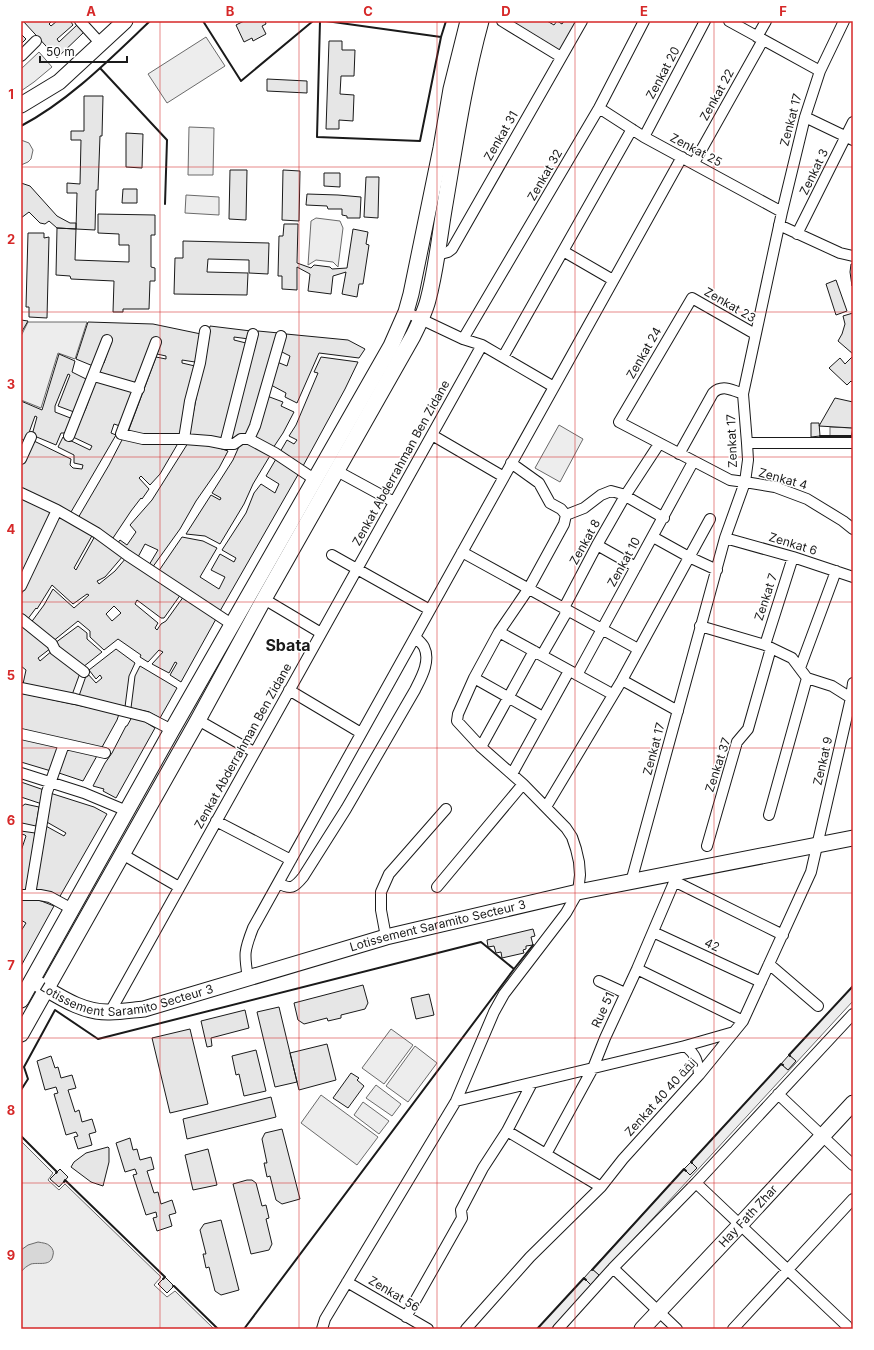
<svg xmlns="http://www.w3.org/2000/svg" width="874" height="1350" viewBox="0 0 874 1350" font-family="Inter,Cairo,sans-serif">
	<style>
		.built { fill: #ededed; stroke: #6a6a6a }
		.water { fill: #d7d7d7; stroke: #6a6a6a }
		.building { fill: #e6e6e6; stroke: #1a1a1a; fill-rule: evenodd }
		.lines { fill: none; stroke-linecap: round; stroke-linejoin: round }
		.street-casing { stroke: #1a1a1a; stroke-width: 12 }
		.secondary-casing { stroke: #1a1a1a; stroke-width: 17 }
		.street { stroke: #fff; stroke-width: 10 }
		.secondary { stroke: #fff; stroke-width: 15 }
		.wall { stroke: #1a1a1a; stroke-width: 2 }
		.grid { fill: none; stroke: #d62828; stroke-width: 1; stroke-opacity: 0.55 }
		.labels { text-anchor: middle; stroke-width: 3; stroke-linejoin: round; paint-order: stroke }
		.street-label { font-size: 12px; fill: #1a1a1a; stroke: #fff }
		.district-label { font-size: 16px; font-weight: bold; fill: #1a1a1a; stroke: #fff }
		.neatline { fill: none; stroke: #d62828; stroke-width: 1.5 }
		.grid-label { font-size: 13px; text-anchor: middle; font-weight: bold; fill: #d62828 }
	</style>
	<rect width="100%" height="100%" fill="#fff"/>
	<path class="built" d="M206 37 225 66 167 103 148 74Z
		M39 52 52 67 34 82 21 91V69Z
		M189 127 214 128 213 175H188Z
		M21 140 29 143 33 150 31 159 28 162 21 165Z
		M186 195 219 197V215L185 213Z
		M316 218 340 221 343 228 338 267 333 262 316 260 308 265 311 221Z
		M28 322H87L75 359 58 353 41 408 21 400V336Z
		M559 425 583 439 560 482 535 468Z
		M830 427 853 428 852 436 830 437Z
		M853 986V1001L551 1329H537L584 1278 592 1284 599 1275 592 1269 684 1169 690 1175 697 1168 691 1162 781 1064 788 1070 796 1061 789 1055Z
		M391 1029 413 1045 384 1084 362 1068Z
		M415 1046 437 1063 408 1102 386 1086Z
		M376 1085 401 1104 392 1116 366 1098Z
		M321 1095 378 1137 357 1165 301 1123Z
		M363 1102 389 1121 379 1134 354 1115Z
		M21 1141 53 1173 48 1180 59 1190 65 1184 161 1277 154 1285 167 1297 175 1291 214 1329H21Z"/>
	<path class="water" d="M38 1242C43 1243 47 1243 50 1246 53 1249 54 1252 53 1255 51 1267 39 1262 31 1264 27 1266 24 1268 21 1272V1250L28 1245Z"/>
	<path class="building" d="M23 21H52L49 24 51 26 57 21H72L71 22 73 25 57 39 59 42 77 25 84 32 57 58Z
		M244 21H265L266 24 262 26 266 34 253 41 252 38 244 42 236 25Z
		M509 21H547L554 25 557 21 562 24 564 21H577L560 51Z
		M21 34 26 39 21 44Z
		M329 41H342V50H355L354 76H341L340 94 354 95 353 121 339 120V129H326Z
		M267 79 307 81V93L267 91Z
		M84 96H103L102 136H100L98 190H96L95 230 76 229 77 193H67V183L80 184 81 140H71V131H84Z
		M126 133 143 134 142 168 126 167Z
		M230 170H247L246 220 229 219Z
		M283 170 300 171 299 221 282 220Z
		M324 173H340V187L324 186Z
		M366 177H379L378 218 364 217Z
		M21 183 30 186 57 216 70 223H76V229L57 228 49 221 45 224 40 223 29 212 21 218Z
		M123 189H137V203H122Z
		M307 194 338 195 361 197 360 218H347V216L342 215V209H328L327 206 306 205Z
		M98 214 155 215V235H151V267L155 268V281H150L149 309H123V312H113L114 281 71 279 70 276 56 275 57 228 76 229 75 260 129 262V245H119V234L98 233Z
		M284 224H298L297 263 311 268 314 265 330 267 332 269 347 268 353 229 368 232 366 244 369 245 363 284H359L357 297 342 294 346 272 333 276 331 294 308 291 310 274 297 267V290L282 289V276H278L279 236H283Z
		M28 233H44V238L49 237 47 318 29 317V307H26Z
		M183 241 269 243 268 274 249 273V260L208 259 207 272 248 273 247 295 174 294 175 258H183Z
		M851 264H853L852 286 850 272Z
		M836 280 847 311 836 315 826 284Z
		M853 313V354L838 341 842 334 845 324 843 316Z
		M21 320 28 321 21 333Z
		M88 322 153 324 201 334 195 362 182 360V363L195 366 180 435H142L128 432 156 357 166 359V356L157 354 160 340 136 386 98 374 102 362 104 363 112 338 105 336 93 366 76 359Z
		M210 326 251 331 249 339 234 337V340L246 343 222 440 189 435Z
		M258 331 279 333 248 435 229 441Z
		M286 334 348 340 365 349 359 358 319 353 297 403 285 397 286 393 271 385 277 362 287 366 290 356 280 351Z
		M59 354 75 361 72 372 88 380 74 412 58 406 70 375 68 374 55 406V412L73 419 65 433H61L56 445 32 435 37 417 35 416 26 441 21 439V401L42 410Z
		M853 356V383L851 381 847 385 829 368 840 358 845 364Z
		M321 357 358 362 345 389 303 466 280 452 287 440 294 444 297 440 289 436 296 425 318 373 314 372Z
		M96 380 134 391 120 426 114 424 111 433 116 435 71 512 21 489V464L32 440 71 459 70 465 73 468 82 469 83 465 74 463V455L58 447 63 437 90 450 92 446 73 437 86 408Z
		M267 396 283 402 281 406 294 412 283 433 273 448 253 436Z
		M835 398 853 402V428L819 426Z
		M811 423H819L820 436 811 437Z
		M123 438 177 443V445L160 474 150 485 141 476 139 478 149 489 142 499 141 498 131 511 113 538 78 518 109 465Z
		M241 442 254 445 271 454 253 484 244 504 220 544 205 536 186 534 211 495 220 500 221 498 212 493 233 460Z
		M188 443 216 447 228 451 219 468 196 501 180 529 152 568 149 565 158 550 145 544 138 557 117 544 120 540 127 545 136 532 130 525 152 500Z
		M276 459 299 473 220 611 158 572 182 537 203 541 217 548 200 577 219 589 225 577 211 570 220 554 234 562 236 558 222 550 246 513 254 493 261 484 275 493 279 484 266 476Z
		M21 497 52 511 28 559 30 560 21 579Z
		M59 514 93 534 74 568 76 570 95 536 123 556 105 577 97 581 99 584 115 571 126 558 181 594 164 618H161L137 600 135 604 158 623 155 628 157 630 161 624 166 621 184 596 216 619 181 682 170 675 177 663 175 662 169 673 152 664 163 652 159 650 148 662 140 657 141 655 118 639 104 650 90 637V631L78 621 52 642 30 624 44 605 53 589 74 608 89 595 87 594 73 604 52 585 37 609 36 608 27 620 21 617V595ZM114 606 121 613 112 621 106 614Z
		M21 622 51 648 38 658 40 661 53 650 80 673 72 695 23 684 26 670 21 666Z
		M78 626 87 633V639L102 652 83 667 55 643Z
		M116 649 135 663 129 676 125 707 79 696 87 673 96 683 102 678 100 675 96 679 89 670Z
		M140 666 177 688 160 718 149 712 131 708 135 676Z
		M21 693 119 714 117 720 101 749 21 732Z
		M132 717 142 720 155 728 116 798 103 791 104 789 93 786 105 763 112 753 126 726H127Z
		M21 736 60 746 51 771 21 762Z
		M65 747 98 754 83 781 56 772Z
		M21 782 44 790 42 804 21 797Z
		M50 793 94 807 107 814 59 898 34 890 44 825 64 836 66 833 45 821Z
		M25 804 39 807 36 826 22 823 21 826V807Z
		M21 831 35 833 29 887 27 890 21 892V851L26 836 25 835 21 834Z
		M31 897 54 906 21 966V931L26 923 21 920V898Z
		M533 929 535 936 531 937 533 945 526 946V949L523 950 524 953 502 958 501 952 496 953 494 946 488 947 487 940Z
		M363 985 368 1003 365 1009 341 1015V1018L328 1021 327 1018 304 1024 298 1020 294 1003Z
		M429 994 434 1015 416 1019 411 998Z
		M279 1007 297 1082 275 1087 257 1012Z
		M245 1010 249 1028 211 1038 212 1046 207 1047 201 1021Z
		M190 1029 208 1104 170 1113 152 1038Z
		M327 1044 336 1080 299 1090 290 1053Z
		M256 1050 266 1091 244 1096 239 1074 236 1075 232 1056Z
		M789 1055 796 1061 788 1070 781 1064Z
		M51 1056 55 1068 58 1067 61 1078 72 1075 76 1088 68 1090 75 1112 79 1110 82 1122 92 1119 96 1132 89 1134 92 1145 78 1149 74 1137 78 1136 76 1132 66 1135 54 1094 58 1093 56 1087 45 1090 37 1061Z
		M351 1073 359 1078 357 1080 364 1086 348 1108 333 1098Z
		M271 1097 276 1117 187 1139 183 1119Z
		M282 1129 300 1199 282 1204 276 1200 270 1176 267 1177 264 1163H267L262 1139 265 1133Z
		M130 1138 133 1150 137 1149 140 1160 151 1157 154 1169 147 1171 154 1193 158 1192 161 1204 172 1200 176 1213 169 1215 172 1226 157 1231 153 1218 157 1217 156 1212 146 1215 133 1175 137 1174 135 1169 125 1172 116 1143Z
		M108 1147 109 1148V1162L103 1186 91 1182 71 1167 74 1162 86 1153Z
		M208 1149 217 1185 193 1190 185 1155Z
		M691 1162 697 1168 690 1175 684 1169Z
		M60 1169 68 1177 59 1187 50 1179Z
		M247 1180H252L256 1183 262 1206 266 1205 269 1218 266 1219 272 1244 269 1250 251 1254 233 1184Z
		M221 1220 239 1290 221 1295 215 1291 209 1267 206 1268 203 1254H206L200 1230 204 1224Z
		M592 1269 599 1275 591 1285 584 1278Z
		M165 1277 174 1286 167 1293 158 1284Z"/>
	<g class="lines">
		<defs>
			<path id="street" d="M80 21 101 44
				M502 21 561 57
				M729 21 820 71
				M757 37 766 21
				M21 56 36 41
				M599 108 644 137 782 212
				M805 117 853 140
				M644 137 705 21
				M694 163 763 40
				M779 225 840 253 853 256
				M797 234 853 122
				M563 251 613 280
				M437 255 448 252 452 249 582 21
				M406 312 463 339 482 345 554 387
				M755 334 692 298 619 422 730 480 745 482 775 487 807 499 843 521 853 529
				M463 339 599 108 644 21
				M156 342 121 434 143 439H184L210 441 225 444H234L241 439H249L275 453 314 479
				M503 357 632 129
				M94 376 139 389
				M432 435 504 477
				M69 436 107 340
				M184 439 190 401 200 363 205 331
				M249 439 255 426 281 336
				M747 443H853
				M225 444 253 334
				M679 454 713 393C722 384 733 390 743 394
				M21 459 31 437
				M337 471 394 502
				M21 493 57 510 97 533 127 555 233 625
				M566 515 584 508 601 495 611 491 622 494 664 518
				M653 537 689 557 717 570
				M725 538 793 557 853 577
				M597 545 636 567
				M462 552 638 649
				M332 555 430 610
				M21 586 57 510
				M264 599 321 633
				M21 619 52 644 55 650 84 672
				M700 626 765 645 792 658 807 678 832 686 851 698
				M499 632 612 694
				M765 645 793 557
				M542 655 565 615 566 604 597 545 625 496 659 444
				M800 668 836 571
				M577 675 693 462
				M474 678 543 717
				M622 680 678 711
				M21 688 75 699 147 717 172 730
				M289 690 361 733
				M198 720 254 752
				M21 734 105 753
				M481 747 534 651
				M21 773 84 793 127 811
				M512 774 569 671
				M546 807 622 680 710 519
				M769 815 807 678
				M216 821 291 860
				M707 846 737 742 748 729 771 648
				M122 854 179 887
				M674 881 783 935
				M631 882 725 538 745 482 748 460 747 443 743 394 782 212 805 117 820 71 844 21
				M278 883C291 890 294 888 303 877L346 809 415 690C421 678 431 661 424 647 422 643 418 640 415 637
				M437 887 523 784
				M21 895H40L50 897 72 909
				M30 895 47 792 64 744
				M653 932 761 982
				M386 937 381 910V892L389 874 446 809
				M769 964 818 1006
				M637 969 743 1021
				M248 978C244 954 244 951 253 928L682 157
				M599 981 625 993
				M110 1012 482 345
				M685 1046C696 1054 698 1062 699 1075
				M778 1094 853 1165
				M456 1101 685 1046 734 1032
				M507 1131 601 1187
				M546 1154 593 1068 605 1038 637 969 678 873
				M696 1183 847 1326
				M613 1268 677 1329
				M347 1282 428 1329
				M406 1317 462 1218 461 1210 483 1168 507 1131 532 1083
				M322 1329 325 1319 456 1101 494 1012 504 994 566 913 578 892 580 875 579 862 576 849 572 837 566 828 523 784 481 747 457 721 458 714 474 678 499 632 529 588 564 524 566 515 561 509 550 503 539 483 511 463
				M466 1329 530 1257 601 1187 623 1159 699 1075 743 1021 811 872 851 698 853 683
				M558 1329 613 1268 696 1183 853 1014
				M733 1329 853 1199"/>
			<g id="secondary">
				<path d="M21 105 59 82 125 21"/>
				<path id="s1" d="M38 984C60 997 83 1013 110 1012 121 1012 133 1010 144 1009L386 937 578 892 853 838"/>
				<path d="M21 1000 172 730 391 346 406 312 411 294 441 148 451 89 468 21"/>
				<path d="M21 1034 198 720 264 599 413 336C419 324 425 312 428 300 436 270 439 240 444 210 455 146 464 83 481 21"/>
				<path id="s2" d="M642 1329 740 1225 853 1103"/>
			</g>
		</defs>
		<use href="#street" class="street-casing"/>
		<use href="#secondary" class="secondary-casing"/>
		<use href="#street" class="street"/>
		<use href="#secondary" class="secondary"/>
		<path class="wall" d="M203 21 241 81 313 21
			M320 21 317 137 420 141 441 37 446 21
			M326 21 441 37
			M100 68 167 140 165 204
			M21 126C70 100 110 59 150 21
			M820 436H853
			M852 436 853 430
			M514 969 533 945
			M790 1056 789 1055 853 986
			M21 1090 28 1079 24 1067 55 1010 98 1039 481 942 514 969 244 1329
			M21 1136 57 1172 56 1173
			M692 1163 691 1162 781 1064 783 1065
			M64 1182 65 1180 165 1277 163 1279
			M592 1270 684 1169 686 1171
			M173 1286H174L218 1329
			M537 1329 584 1278 586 1280"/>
	</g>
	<path class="grid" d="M160 21V1329M299 21V1329M437 21V1329M575 21V1329M714 21V1329M21 167H853M21 312H853M21 457H853M21 602H853M21 748H853M21 893H853M21 1038H853M21 1183H853"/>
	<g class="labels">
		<g class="street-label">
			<text transform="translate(663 73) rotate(-62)" y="4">Zenkat 20</text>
			<text transform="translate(717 95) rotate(-61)" y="4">Zenkat 22</text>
			<text transform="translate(791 120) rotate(-75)" y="4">Zenkat 17</text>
			<text transform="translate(501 136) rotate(-60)" y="4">Zenkat 31</text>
			<text transform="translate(696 150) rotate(28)" y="4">Zenkat 25</text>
			<text transform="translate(814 172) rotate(-64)" y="4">Zenkat 3</text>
			<text transform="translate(545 175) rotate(-60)" y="4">Zenkat 32</text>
			<text transform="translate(730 305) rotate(30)" y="4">Zenkat 23</text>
			<text transform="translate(644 353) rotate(-60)" y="4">Zenkat 24</text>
			<text transform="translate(732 441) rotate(-92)" y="4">Zenkat 17</text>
			<text transform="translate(401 463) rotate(-61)" y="4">Zenkat Abderrahman Ben Zidane</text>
			<text transform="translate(783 479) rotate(16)" y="4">Zenkat 4</text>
			<text transform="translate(585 542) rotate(-61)" y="4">Zenkat 8</text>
			<text transform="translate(793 544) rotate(17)" y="4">Zenkat 6</text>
			<text transform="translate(624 562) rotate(-61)" y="4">Zenkat 10</text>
			<text transform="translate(766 597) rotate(-72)" y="4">Zenkat 7</text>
			<text transform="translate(243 746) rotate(-61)" y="4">Zenkat Abderrahman Ben Zidane</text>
			<text transform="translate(654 749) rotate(-75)" y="4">Zenkat 17</text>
			<text transform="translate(823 761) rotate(-77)" y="4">Zenkat 9</text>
			<text transform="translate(718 765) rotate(-72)" y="4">Zenkat 37</text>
			<text dy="4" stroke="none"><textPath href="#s1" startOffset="418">Lotissement Saramito Secteur 3</textPath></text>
			<text transform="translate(712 945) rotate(25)" y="4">42</text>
			<text dy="4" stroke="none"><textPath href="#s1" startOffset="94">Lotissement Saramito Secteur 3</textPath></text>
			<text transform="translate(603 1010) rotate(-65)" y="4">Rue 51</text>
			<text transform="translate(661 1097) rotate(-48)" y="4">Zenkat 40 زنقة 40</text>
			<text dy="4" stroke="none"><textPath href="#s2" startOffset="155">Hay Fath Zhar</textPath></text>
			<text transform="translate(394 1294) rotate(31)" y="4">Zenkat 56</text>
		</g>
		<g class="district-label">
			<text x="288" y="651">Sbata</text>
		</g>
	</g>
	<rect width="874" height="1350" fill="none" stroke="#ffffff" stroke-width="44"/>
	<path d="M40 56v6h87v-6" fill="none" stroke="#1a1a1a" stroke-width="2"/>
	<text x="46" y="56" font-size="12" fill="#1a1a1a" stroke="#ffffff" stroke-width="3" paint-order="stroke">50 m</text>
	<rect x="22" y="22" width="830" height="1306" class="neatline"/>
	<g class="grid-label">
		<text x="91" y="16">A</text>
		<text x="230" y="16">B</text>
		<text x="368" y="16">C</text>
		<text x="506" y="16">D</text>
		<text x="644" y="16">E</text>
		<text x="783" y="16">F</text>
		<text x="11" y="99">1</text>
		<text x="11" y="244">2</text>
		<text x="11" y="389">3</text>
		<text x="11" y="534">4</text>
		<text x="11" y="680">5</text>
		<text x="11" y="825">6</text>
		<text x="11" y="970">7</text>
		<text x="11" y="1115">8</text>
		<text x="11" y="1260">9</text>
	</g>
</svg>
